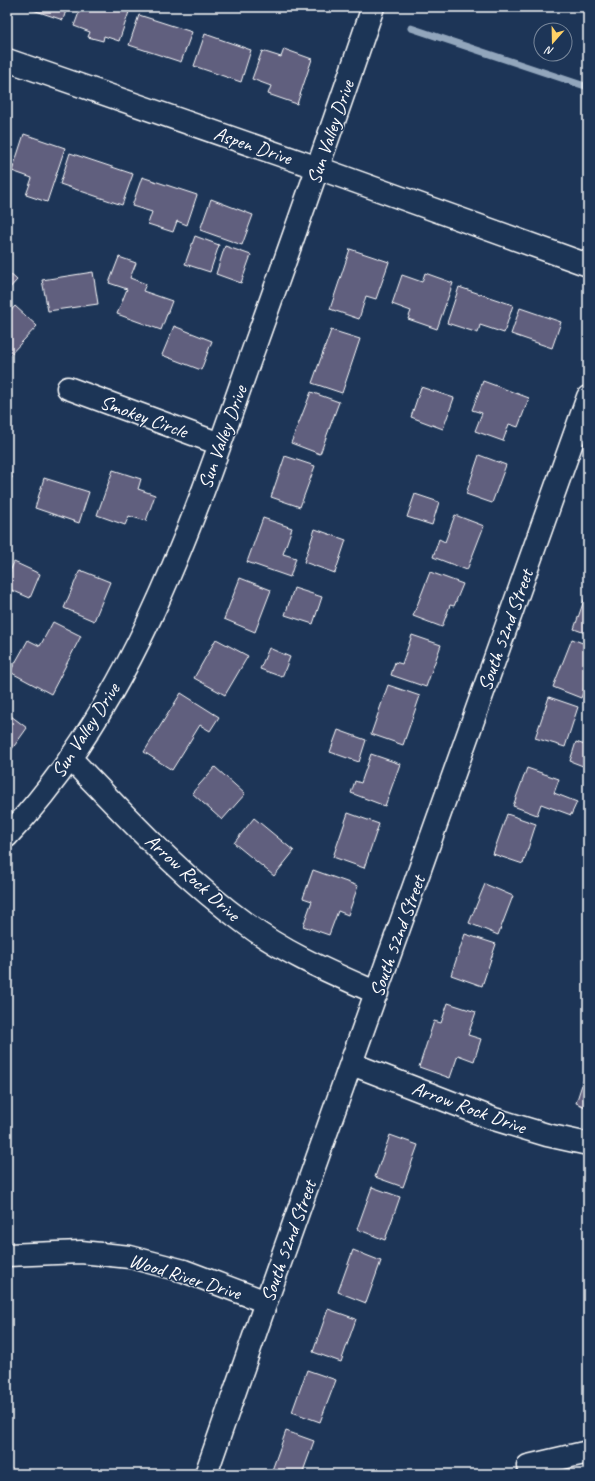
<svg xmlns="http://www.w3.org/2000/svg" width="595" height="1481" viewBox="0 0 595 1481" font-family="Caveat,sans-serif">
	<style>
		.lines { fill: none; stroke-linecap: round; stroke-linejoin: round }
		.stream { stroke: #92a6bc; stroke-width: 7 }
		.building { fill: #605e7e; stroke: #fff }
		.minor-casing { stroke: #fff; stroke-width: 25 }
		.minor { stroke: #1d3557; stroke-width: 22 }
		.labels { text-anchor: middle; stroke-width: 3; stroke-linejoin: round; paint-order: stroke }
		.street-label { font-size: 20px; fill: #fff; stroke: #1d3557 }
	</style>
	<rect width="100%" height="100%" fill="#1d3557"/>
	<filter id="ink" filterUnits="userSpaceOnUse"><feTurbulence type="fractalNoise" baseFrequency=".025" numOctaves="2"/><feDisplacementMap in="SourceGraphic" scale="8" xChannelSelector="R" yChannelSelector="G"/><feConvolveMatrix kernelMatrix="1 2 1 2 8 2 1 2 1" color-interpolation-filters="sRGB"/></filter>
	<g filter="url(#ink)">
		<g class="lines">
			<path class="stream" d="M411 28 588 87"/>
		</g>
		<path class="building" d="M24 7H67L63 20Z
			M81 7H116L129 12 119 41 104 36 103 41 88 37 90 32 74 26Z
			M139 15 192 32 181 62 129 45Z
			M205 34 251 50 241 82 194 66Z
			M284 49 312 59 297 104 268 94 271 86 252 79 262 51 281 57Z
			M24 134 65 148 47 202 26 195 32 178 12 171Z
			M70 153 133 174 122 205 60 184Z
			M142 177 197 195 187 225 177 221 173 232 148 224 152 212 132 206Z
			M211 199 253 215 242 245 200 230Z
			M195 236 219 245 210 272 185 264Z
			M225 246 251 255 241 283 216 274Z
			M350 249 389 262 376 299 366 296 359 319 330 309Z
			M119 257 136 263 130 278 146 284 143 291 172 301 161 330 117 314 127 289 109 283Z
			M7 271 17 280 7 291Z
			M93 272 98 304 48 311 42 280Z
			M425 273 453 283 437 329 408 319 411 311 392 304 402 275 422 282Z
			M459 287 513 305 504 333 480 325 478 333 447 323Z
			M15 306 37 326 7 358V315Z
			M520 308 561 322 552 348 511 334Z
			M174 326 212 341 201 370 162 355Z
			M331 330 360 339 342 393 312 383Z
			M483 381 529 398 518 427 509 424 503 441 475 431 482 413 472 410Z
			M421 387 454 398 443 429 411 417Z
			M311 392 339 402 320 454 291 443Z
			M479 455 506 465 492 503 466 494Z
			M285 456 315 466 300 507 271 497Z
			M7 458 12 478 7 479Z
			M113 470 141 479 138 489 155 495 146 521 129 516 125 525 97 515Z
			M44 478 89 492 79 523 35 508Z
			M415 494 439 502 432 525 407 517Z
			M455 515 484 526 467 570 433 557 439 539 445 542Z
			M263 518 292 528 283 554 296 558 290 577 247 562Z
			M315 529 346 540 335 573 304 562Z
			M14 562 40 574 30 598 7 588V579Z
			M80 570 110 582 94 621 64 608Z
			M430 572 463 584 454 606 450 605 442 627 413 616Z
			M240 578 271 590 255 632 224 619Z
			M294 588 322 597 313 624 285 615Z
			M588 589V634L574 629Z
			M53 622 81 636 51 694 10 672 28 640 40 646Z
			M412 635 441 645 426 687 391 675 395 662 402 664Z
			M216 639 248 656 225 695 194 678Z
			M572 639 588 645V678L581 698 553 687Z
			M269 648 290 657 282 677 260 669Z
			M388 685 420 696 403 745 371 734Z
			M181 693 219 717 210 731 200 725 172 770 144 752Z
			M549 697 578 707 565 747 535 738Z
			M7 713 27 728 7 756Z
			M338 730 366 740 359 762 330 752Z
			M576 742 588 746V768L570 761Z
			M371 754 400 764 385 806 351 793 355 781 361 783Z
			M215 767 245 794 222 820 192 793Z
			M527 768 559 779 554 793 577 802 571 815 541 804 537 815 513 806Z
			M348 813 379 824 364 868 333 857Z
			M507 814 536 824 523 864 493 854Z
			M254 818 294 851 274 876 234 843Z
			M313 870 358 886 348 915 338 911 329 935 303 926 312 901 303 898Z
			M485 884 513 896 498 935 469 923Z
			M465 934 496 944 482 986 451 975Z
			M448 1003 476 1012 468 1035 481 1039 474 1061 458 1055 450 1078 419 1067 434 1021 441 1023Z
			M588 1066V1108L576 1103Z
			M390 1135 418 1145 403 1187 375 1177Z
			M372 1187 400 1197 385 1240 357 1229Z
			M353 1250 381 1261 366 1303 338 1292Z
			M328 1309 356 1319 341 1362 313 1352Z
			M307 1370 336 1380 320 1422 292 1412Z
			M286 1431 314 1441 302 1474 271 1473Z"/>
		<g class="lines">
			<defs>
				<path id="minor" d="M7 60 318 168 588 265
					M68 388 220 444
					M70 758C126 816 180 876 246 924 286 954 332 973 377 993
					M7 836C131 706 191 528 249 362 291 244 333 126 373 7
					M352 1064 494 1119 547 1135 588 1144
					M7 1255 81 1252 130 1257 184 1271 266 1302
					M528 1466 588 1452
					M206 1474 266 1302 588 397"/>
			</defs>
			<use href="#minor" class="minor-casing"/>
			<use href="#minor" class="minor"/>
		</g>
	</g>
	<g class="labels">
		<g class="street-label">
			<text transform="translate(330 132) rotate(-71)" y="7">Sun Valley Drive</text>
			<text transform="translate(253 145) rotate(19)" y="7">Aspen Drive</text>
			<text transform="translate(144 416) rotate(20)" y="7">Smokey Circle</text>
			<text transform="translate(222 437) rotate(-70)" y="7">Sun Valley Drive</text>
			<text transform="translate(505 630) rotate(-70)" y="7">South 52nd Street</text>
			<text transform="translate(85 730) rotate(-57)" y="7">Sun Valley Drive</text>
			<text transform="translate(193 877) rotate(42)" y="7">Arrow Rock Drive</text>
			<text transform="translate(397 936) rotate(-70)" y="7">South 52nd Street</text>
			<text transform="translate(469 1107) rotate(20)" y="7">Arrow Rock Drive</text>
			<text transform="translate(288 1241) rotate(-70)" y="7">South 52nd Street</text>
			<text transform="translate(185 1276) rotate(17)" y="7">Wood River Drive</text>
		</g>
	</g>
	<rect width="595" height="1481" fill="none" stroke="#1d3557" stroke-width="24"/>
	<rect x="12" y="12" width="571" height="1457" fill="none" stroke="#fff" stroke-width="1.5" filter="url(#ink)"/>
	<g transform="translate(553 42) rotate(200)"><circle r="19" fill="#1d3557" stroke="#77869a"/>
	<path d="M0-3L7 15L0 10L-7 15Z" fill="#ffd166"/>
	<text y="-6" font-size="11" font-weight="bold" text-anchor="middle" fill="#ffffff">N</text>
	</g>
</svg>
